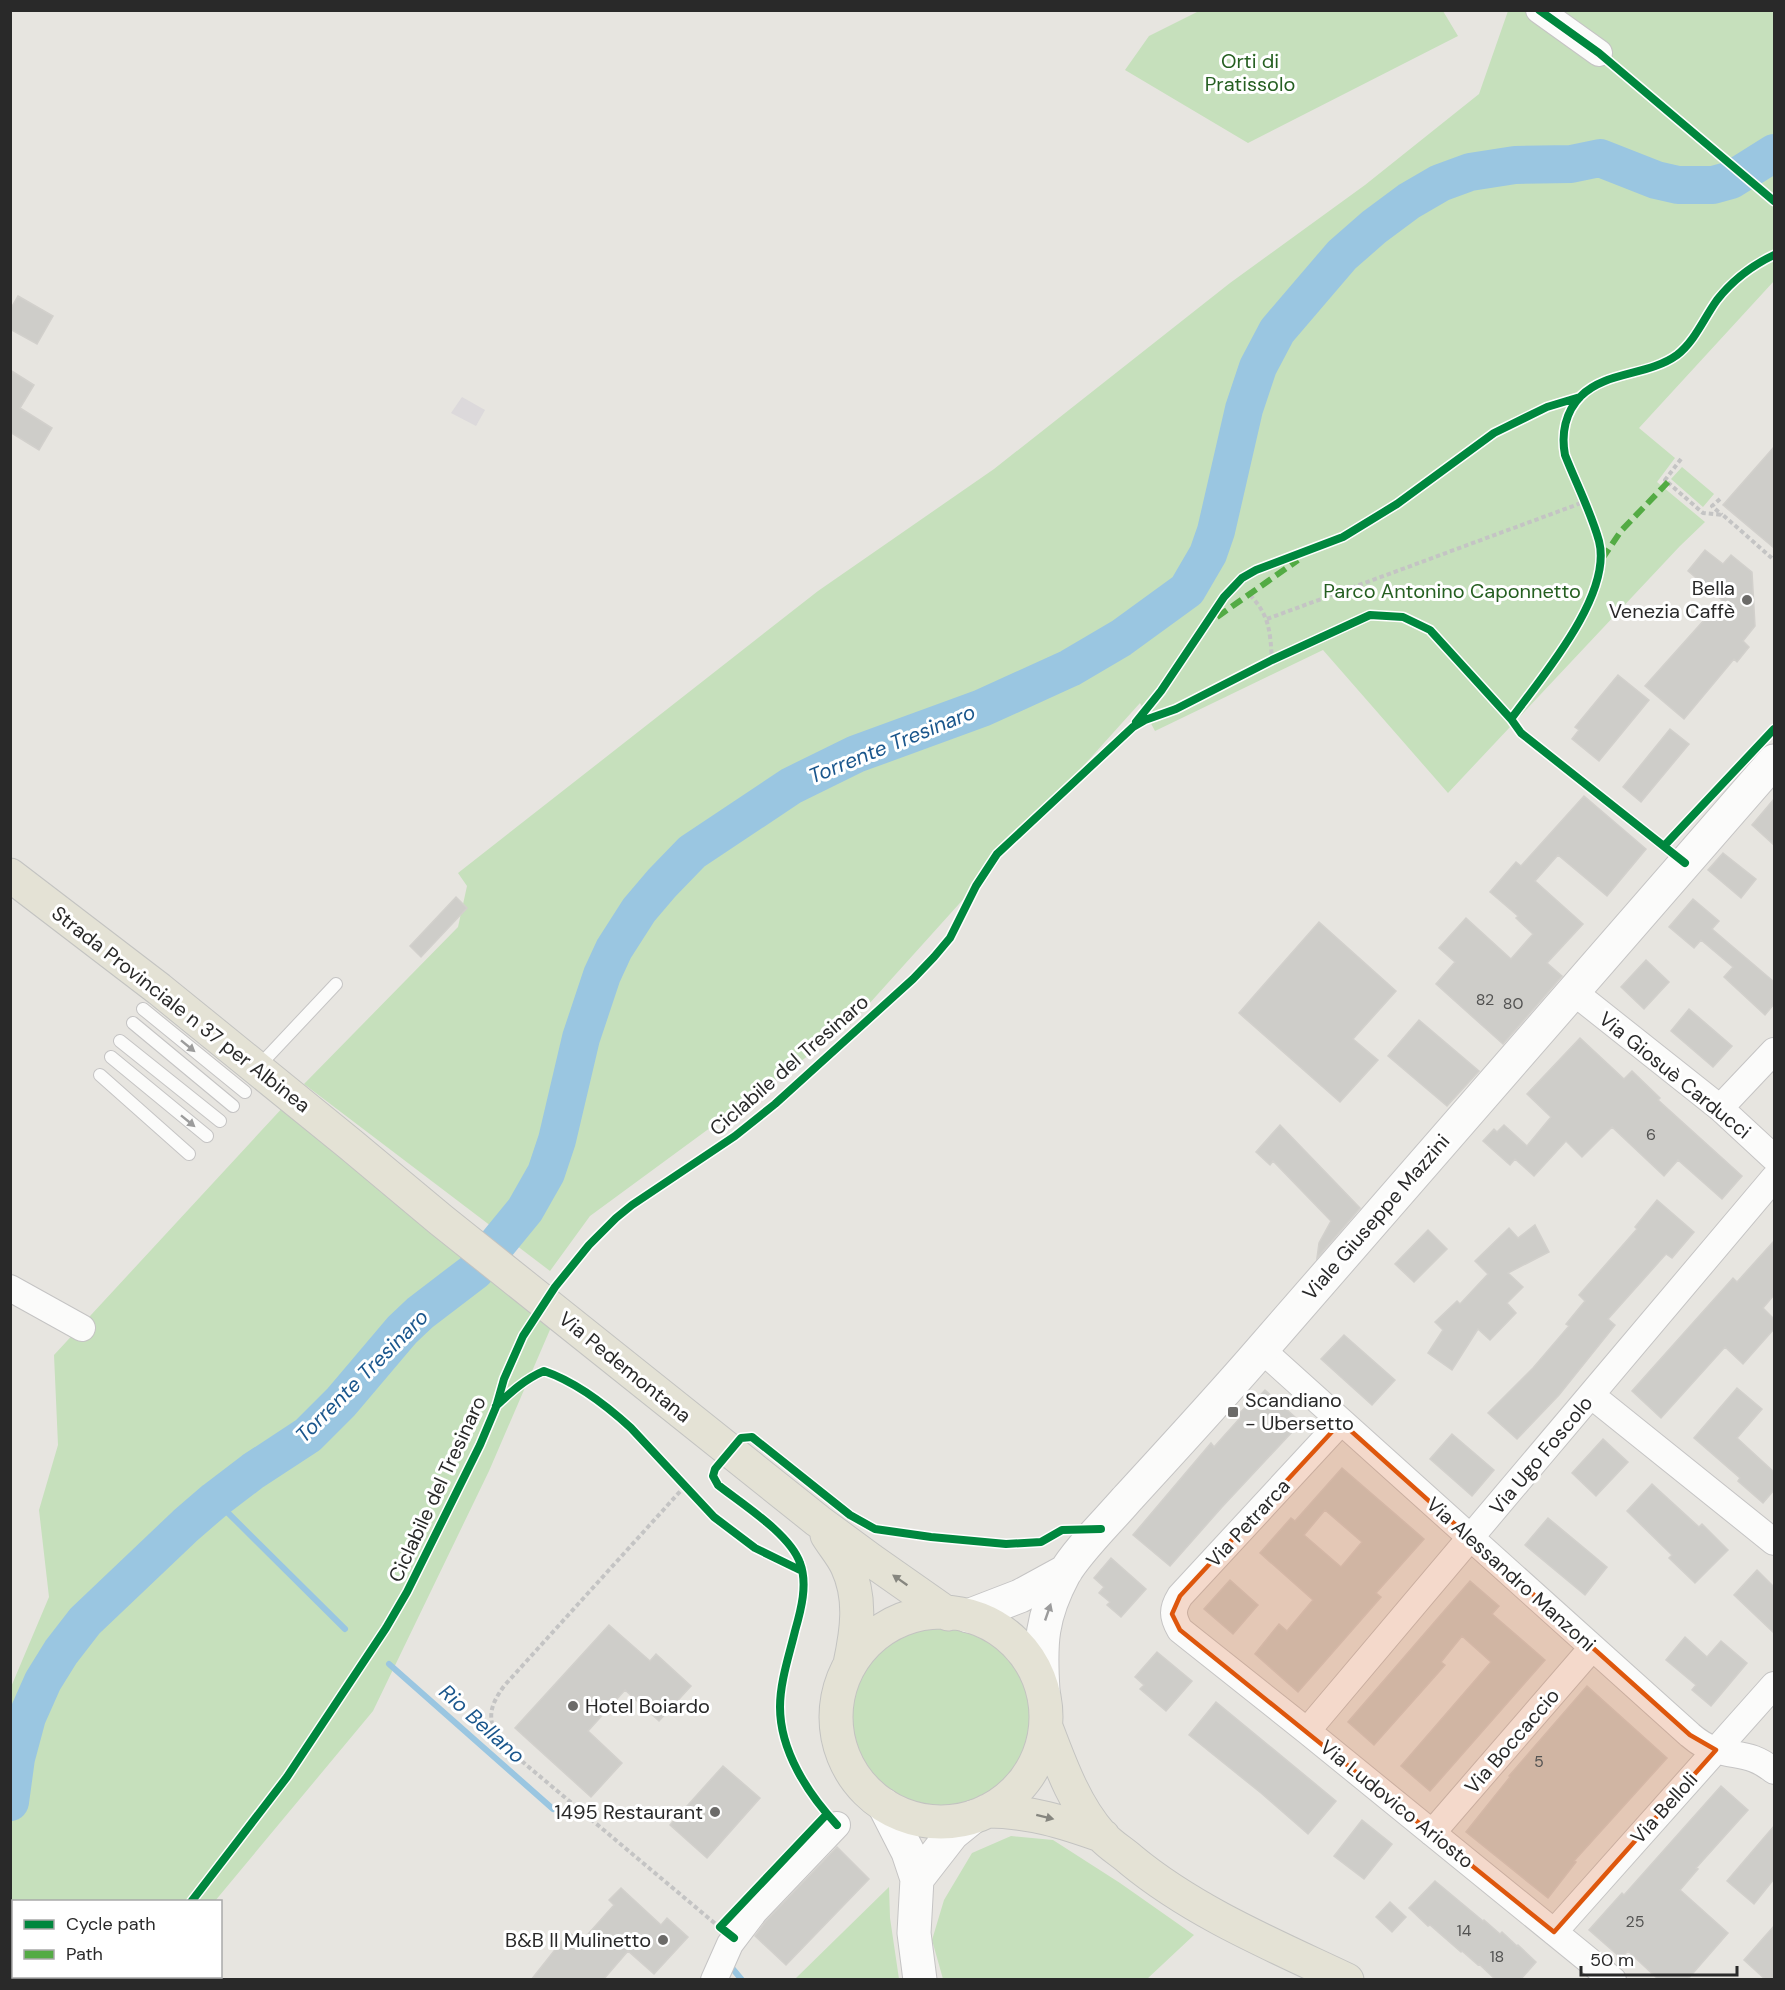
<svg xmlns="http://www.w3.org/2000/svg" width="1785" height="1990" viewBox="0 0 1785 1990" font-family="'DM Sans',sans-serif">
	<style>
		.industrial { fill: #dcd9db }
		.green { fill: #c6e0bc }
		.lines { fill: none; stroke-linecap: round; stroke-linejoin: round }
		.stream { stroke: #9ac6e1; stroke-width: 6 }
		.river { stroke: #9ac6e1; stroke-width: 38 }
		.building { fill: #cecdc9; stroke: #d2d0cc; stroke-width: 1.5; fill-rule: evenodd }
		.lane-casing { stroke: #c5c4c4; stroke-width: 14 }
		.street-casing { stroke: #c5c4c4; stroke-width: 28 }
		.secondary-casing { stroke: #c5c4c4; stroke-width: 35 }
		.primary-casing { stroke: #c3c3c1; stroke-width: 35 }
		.path { stroke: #c4c4c4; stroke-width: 4; stroke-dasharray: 4.5 3; stroke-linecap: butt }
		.lane { stroke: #fbfbfa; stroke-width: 12 }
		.street { stroke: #fbfbfa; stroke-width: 26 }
		.secondary { stroke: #fbfbfa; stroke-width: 33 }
		.primary { stroke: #e4e2d5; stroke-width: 33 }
		.quiet { stroke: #53ab44; stroke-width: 6; stroke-dasharray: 12 6; stroke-linecap: butt }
		.cycleway-casing { stroke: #fff; stroke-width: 11 }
		.cycleway { stroke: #00873e; stroke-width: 8 }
		.oneway { fill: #9c9c9c }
		.oneway2 { fill: #86867f }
		.marked { fill: #de570d; fill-opacity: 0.2; stroke: #de570d; stroke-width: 4.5; stroke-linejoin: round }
		.poi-dot { fill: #6c6b69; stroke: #fff; stroke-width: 2 }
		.labels { text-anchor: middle; stroke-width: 6; stroke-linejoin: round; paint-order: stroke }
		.number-label { font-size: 16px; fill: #535352 }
		.park-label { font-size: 20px; fill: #255f21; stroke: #fff }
		.poi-label { font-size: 20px; fill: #292929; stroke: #fff; text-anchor: end }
		.street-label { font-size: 20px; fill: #292929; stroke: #fff }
		.water-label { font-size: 21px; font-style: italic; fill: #1a568c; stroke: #fff }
	</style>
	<rect width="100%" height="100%" fill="#e7e5e0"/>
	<path class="industrial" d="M462 397 485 410 476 426 451 413Z"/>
	<path class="green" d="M1201 10 1443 11 1458 36 1248 143 1125 70 1149 36Z
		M1508 11H1774V281L1639 428 1675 458 1657 482 1705 522 1680 546 1448 793 1323 650 1155 731 1140 703 850 1025 590 1216 550 1271 304 1084 458 927 467 886 458 873 818 591 994 469 1230 283 1365 185 1479 94Z
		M1682 467 1714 494 1703 507 1671 479Z
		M286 1104 552 1325 489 1471 373 1711 215 1901 14 1902V1976L157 1977 155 1979 11 1980V1687L49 1597 39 1510 58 1445 54 1355Z
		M852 1717a89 89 0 1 1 178 0a89 89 0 1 1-178 0Z
		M1011 1836 1053 1840 1120 1883 1194 1935 1147 1979H943L932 1940 944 1900 972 1853Z
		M889 1887 890 1918 899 1979H795Z"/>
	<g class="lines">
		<path class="stream" d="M215 1500 345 1629
			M389 1664 553 1809
			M732 1968 742 1980"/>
		<path class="river" d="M10 1802 16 1758 27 1717 43 1681 61 1652 85 1621 186 1525 215 1500 253 1471 308 1435 341 1402 402 1330 420 1313 475 1271 525 1210 546 1173 557 1140 581 1038 602 975 614 949 639 910 662 883 692 852 791 786 856 754 982 708 1070 668 1121 638 1187 590 1208 554 1216 531 1244 409 1258 367 1277 331 1342 255 1374 227 1409 201 1440 183 1470 172 1515 165 1571 164 1600 158 1656 180 1678 185H1713L1731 180 1774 153"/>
	</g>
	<path class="building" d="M18 296 53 316 37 344 10 329V310Z
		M10 370 34 385 20 408 52 428 39 450 10 432Z
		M1774 447V548L1723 505Z
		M1705 550 1723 564 1731 555 1752 572 1755 626 1743 641 1749 647 1737 662 1734 659 1684 719 1645 686 1722 600 1688 571Z
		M1618 675 1649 700 1599 761 1572 739 1579 730 1575 727Z
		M1670 729 1689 744 1641 802 1623 787Z
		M1584 796 1646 849 1607 896 1558 855 1535 881 1583 924 1547 963 1562 976 1503 1044 1436 984 1455 962 1439 948 1466 918 1511 959 1533 934 1516 918 1518 916 1490 892 1516 862 1521 866Z
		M1774 799V845L1752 825Z
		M1723 853 1756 879 1741 898 1708 870Z
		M456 897 467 908 421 957 410 946Z
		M1693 899 1719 921 1712 929 1773 981 1774 1004 1765 1015 1724 977 1733 967 1701 940 1694 948 1669 927Z
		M1319 922 1396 991 1353 1039 1378 1060 1340 1102 1239 1013Z
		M1646 960 1669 982 1644 1009 1621 987Z
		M1689 1009 1732 1046 1713 1067 1671 1031Z
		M1419 1020 1479 1071 1447 1106 1388 1056Z
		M1580 1038 1624 1079 1632 1071 1660 1098 1658 1100 1742 1176 1722 1199 1678 1160 1664 1176 1612 1127 1582 1157 1566 1141 1534 1176 1515 1159 1510 1165 1483 1141 1494 1129 1497 1132 1504 1125 1527 1146 1551 1117 1527 1094Z
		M1280 1125 1360 1208 1317 1258 1319 1243 1331 1221 1273 1161 1270 1165 1256 1152Z
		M1657 1200 1694 1232 1672 1258 1666 1254 1608 1319 1615 1325 1559 1395 1517 1439 1488 1413 1533 1368 1569 1326 1566 1324 1585 1301 1579 1295 1637 1229 1635 1227Z
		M1535 1225 1549 1252 1508 1273 1523 1287 1507 1303 1516 1313 1490 1340 1478 1329 1452 1370 1428 1353 1443 1330 1435 1322 1457 1301 1460 1304 1488 1274 1475 1261 1509 1228 1518 1238Z
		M1428 1230 1447 1249 1414 1282 1395 1264Z
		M1774 1241V1295L1763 1308 1774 1319V1329L1743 1364 1725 1347 1661 1418 1632 1391 1733 1278 1737 1282Z
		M1344 1335 1395 1380 1372 1405 1321 1359Z
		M1737 1388 1762 1409 1737 1438 1774 1472V1490L1763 1503 1738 1481 1740 1478 1694 1438Z
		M1265 1390 1295 1417 1286 1427 1292 1432 1222 1507 1170 1566 1133 1535 1211 1443 1214 1447 1240 1418 1237 1416 1251 1401 1253 1403Z
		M1452 1434 1494 1470 1472 1496 1430 1459Z
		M1603 1439 1628 1462 1596 1496 1572 1473Z
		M1342 1468 1424 1539 1376 1593 1381 1597 1298 1692 1255 1654 1279 1624 1287 1631 1313 1600 1260 1553 1291 1518 1295 1521ZM1325 1510 1362 1542 1341 1567 1304 1535Z
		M1652 1484 1699 1527 1702 1524 1728 1550 1695 1583 1669 1558 1672 1555 1627 1511Z
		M1548 1518 1607 1567 1585 1595 1525 1545Z
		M1111 1558 1146 1589 1121 1617 1107 1605 1110 1602 1099 1593 1104 1587 1094 1578Z
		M1757 1570 1774 1587V1633L1734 1595Z
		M1230 1580 1258 1605 1233 1634 1204 1609Z
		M1470 1581 1499 1606 1492 1614 1545 1660 1430 1791 1401 1766 1491 1662 1462 1636 1441 1662 1445 1665 1374 1745 1348 1722Z
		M609 1625 650 1661 656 1654 691 1686 659 1721 625 1690 588 1731 622 1763 591 1797 515 1728Z
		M1685 1637 1707 1657 1721 1641 1747 1663 1711 1706 1692 1690 1696 1685 1666 1660Z
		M1157 1652 1192 1681 1166 1711 1140 1689 1144 1685 1135 1677Z
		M1587 1686 1667 1758 1574 1861 1576 1862 1548 1898 1466 1832 1510 1777 1509 1776Z
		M1216 1702 1336 1801 1308 1834 1261 1793 1189 1735Z
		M723 1766 760 1798 707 1858 670 1825Z
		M1721 1786 1748 1810 1696 1868 1698 1869 1680 1890 1728 1933 1687 1980H1659L1628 1951 1621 1958 1589 1930 1622 1893 1624 1895Z
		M1362 1820 1392 1844 1364 1879 1334 1856Z
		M1774 1826V1879L1754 1904 1727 1881Z
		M837 1847 869 1879 786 1965 755 1936 766 1921Z
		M1435 1881 1483 1921 1484 1920 1500 1934 1502 1932 1517 1946 1518 1945 1536 1962 1520 1980H1496L1479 1964 1478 1965 1462 1951 1461 1952 1430 1925 1428 1926 1409 1908Z
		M621 1888 661 1925 667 1918 688 1937 654 1974 628 1951 603 1980H531L569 1932 581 1942 614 1905 609 1900Z
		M1390 1902 1406 1917 1392 1932 1376 1917Z
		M1774 1926V1980H1766L1744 1960Z"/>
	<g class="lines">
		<defs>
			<path id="lane" d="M143 1009 245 1092
				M133 1023 233 1106
				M120 1041 220 1121
				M111 1057 207 1136
				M258 1067 336 984
				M100 1075 189 1154"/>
			<path id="street" d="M1539 10 1599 53
				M1575 993 1720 1108 1774 1158
				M1720 1108 1774 1051
				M10 1288 82 1328
				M1262 1350 1690 1735C1697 1741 1706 1747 1715 1750 1740 1757 1752 1753 1774 1771
				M1591 1395 1774 1542
				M1341 1422 1180 1596C1172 1609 1172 1616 1180 1630L1307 1731 1613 1980
				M1307 1731 1774 1178
				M1432 1833 1592 1648
				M1554 1932 1774 1685
				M714 1980 730 1944 755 1911 837 1825"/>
			<path id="secondary" d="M968 1616 1020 1596 1066 1571
				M1043 1690C1040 1643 1041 1617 1064 1574 1077 1551 1108 1521 1126 1500 1172 1450 1219 1399 1263 1348 1434 1152 1604 956 1774 761
				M884 1805 908 1852 917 1879 914 1933 920 1980
				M917 1879 952 1834 973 1817"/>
			<path id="primary" d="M10 875 159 989 350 1144 441 1220 818 1521 871 1560 948 1614
				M827 1535C833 1545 842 1555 847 1566 862 1598 857 1631 850 1664
				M836 1717a105 105 0 1 1 210 0a105 105 0 1 1-210 0Z
				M1046 1727C1060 1764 1075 1806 1102 1836 1110 1845 1122 1852 1131 1860 1194 1912 1273 1945 1347 1980
				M987 1811C1029 1811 1064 1822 1103 1836"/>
		</defs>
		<use href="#lane" class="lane-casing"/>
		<use href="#street" class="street-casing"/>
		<use href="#secondary" class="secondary-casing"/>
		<use href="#primary" class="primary-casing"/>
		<path class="path" d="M1681 459 1665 480 1703 513 1723 515 1774 560
			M1720 499 1712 506 1722 515
			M1250 595C1270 616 1270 632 1272 660
			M1267 619 1584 502
			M685 1486 504 1686C489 1707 487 1718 499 1742L718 1926"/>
		<use href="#lane" class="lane"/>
		<use href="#street" class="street"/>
		<use href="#secondary" class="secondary"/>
		<use href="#primary" class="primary"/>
		<path class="quiet" d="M1602 559 1621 531 1668 482
			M1217 617 1298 560"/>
		<defs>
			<path id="cycleway" d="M1539 10 1599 53 1774 201
				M1511 719C1541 678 1613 595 1599 541 1591 512 1576 483 1565 455 1561 434 1565 412 1581 396 1606 371 1648 376 1677 355 1695 341 1704 318 1717 300 1732 281 1753 265 1774 255
				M1136 722 1161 691 1224 597 1242 578 1256 570 1343 537 1397 504 1494 433 1547 407 1580 397
				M1664 846 1774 729
				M496 1406C511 1392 525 1379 544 1371 576 1382 606 1405 631 1428L714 1517 755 1548 802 1571
				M837 1825C808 1794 780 1751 780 1707 780 1682 789 1656 795 1631 801 1610 808 1584 800 1563 790 1534 742 1504 718 1485L713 1476 715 1469 741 1438 752 1437 850 1515 875 1529 931 1537 1006 1544 1041 1542 1062 1530 1101 1529
				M191 1902 287 1777 386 1628 407 1592 480 1445 496 1407 504 1379 523 1336 555 1287 589 1245 616 1218 632 1205 735 1136 775 1104 913 979 934 957 950 938 976 886 997 854 1133 727 1145 720 1176 709 1272 660 1370 615 1403 617 1430 630 1511 719 1521 733 1685 863
				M734 1938 720 1927 827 1814"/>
		</defs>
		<use href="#cycleway" class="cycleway-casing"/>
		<use href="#cycleway" class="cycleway"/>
	</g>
	<defs><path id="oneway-solid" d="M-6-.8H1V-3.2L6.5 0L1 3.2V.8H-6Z" transform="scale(1.5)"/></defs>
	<g class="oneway">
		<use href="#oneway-solid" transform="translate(188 1046) rotate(39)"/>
		<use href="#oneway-solid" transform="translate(188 1121) rotate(39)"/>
		<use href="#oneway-solid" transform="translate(1048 1612) rotate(-71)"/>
	</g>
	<g class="oneway2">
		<use href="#oneway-solid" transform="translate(900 1580) rotate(-145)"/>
		<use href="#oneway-solid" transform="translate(1045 1817) rotate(14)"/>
	</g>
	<path class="marked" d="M1341 1422 1690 1735 1716 1750 1554 1932 1180 1630 1172 1614 1180 1596Z"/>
	<g class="poi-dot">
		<circle cx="1747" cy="600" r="6"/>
		<rect x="1227" y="1406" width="12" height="12" rx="3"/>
		<circle cx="573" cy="1706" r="6"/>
		<circle cx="715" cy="1812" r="6"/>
		<circle cx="663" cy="1940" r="6"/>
	</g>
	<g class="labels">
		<g class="number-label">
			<text x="1485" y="1005">82</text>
			<text x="1513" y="1009">80</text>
			<text x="1651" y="1140">6</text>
			<text x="1539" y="1767">5</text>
			<text x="1635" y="1927">25</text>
			<text x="1464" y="1936">14</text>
			<text x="1497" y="1962">18</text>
		</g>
		<g class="park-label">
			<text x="1250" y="68">Orti di<tspan x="1250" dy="23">Pratissolo</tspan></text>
			<text x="1452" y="598">Parco Antonino Caponnetto</text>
		</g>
		<g class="poi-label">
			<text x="1735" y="595">Bella<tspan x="1735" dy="23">Venezia Caffè</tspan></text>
			<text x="1245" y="1407" text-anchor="start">Scandiano<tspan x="1245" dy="23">- Ubersetto</tspan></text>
			<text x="585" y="1713" text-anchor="start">Hotel Boiardo</text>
			<text x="703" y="1819">1495 Restaurant</text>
			<text x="651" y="1947">B&amp;B Il Mulinetto</text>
		</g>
		<g class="street-label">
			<text transform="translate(181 1009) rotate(38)" y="7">Strada Provinciale n 37 per Albinea</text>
			<text transform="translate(789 1065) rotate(-41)" y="7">Ciclabile del Tresinaro</text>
			<text transform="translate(1675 1075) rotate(39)" y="7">Via Giosuè Carducci</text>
			<text transform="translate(1376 1217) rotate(-49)" y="7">Viale Giuseppe Mazzini</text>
			<text transform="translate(625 1367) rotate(39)" y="7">Via Pedemontana</text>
			<text transform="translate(1541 1455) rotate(-50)" y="7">Via Ugo Foscolo</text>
			<text transform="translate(437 1489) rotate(-65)" y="7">Ciclabile del Tresinaro</text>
			<text transform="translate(1248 1523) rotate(-47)" y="7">Via Petrarca</text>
			<text transform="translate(1511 1574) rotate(42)" y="7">Via Alessandro Manzoni</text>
			<text transform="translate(1512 1741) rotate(-49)" y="7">Via Boccaccio</text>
			<text transform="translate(1397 1804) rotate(39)" y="7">Via Ludovico Ariosto</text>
			<text transform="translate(1664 1808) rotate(-48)" y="7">Via Belloli</text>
		</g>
		<g class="water-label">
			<text transform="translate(892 744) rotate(-22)" y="7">Torrente Tresinaro</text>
			<text transform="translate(362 1376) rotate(-45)" y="7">Torrente Tresinaro</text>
			<text transform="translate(482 1724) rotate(42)" y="7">Rio Bellano</text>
		</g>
	</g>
	<rect width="1785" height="1990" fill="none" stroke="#292929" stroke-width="24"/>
	<rect x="12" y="1900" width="210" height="78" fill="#ffffff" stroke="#a9a9a9" stroke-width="1.5"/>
	<rect x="24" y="1920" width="30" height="9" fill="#00873e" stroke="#a9a9a9" stroke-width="1.5"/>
	<text x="66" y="1930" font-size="18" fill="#292929">Cycle path</text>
	<rect x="24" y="1950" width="30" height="9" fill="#53ab44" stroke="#a9a9a9" stroke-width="1.5"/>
	<text x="66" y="1960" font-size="18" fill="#292929">Path</text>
	<path d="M1581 1966v9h156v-9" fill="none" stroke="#292929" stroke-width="3"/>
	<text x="1590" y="1966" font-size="18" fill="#292929" stroke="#ffffff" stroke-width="4.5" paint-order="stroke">50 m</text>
</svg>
